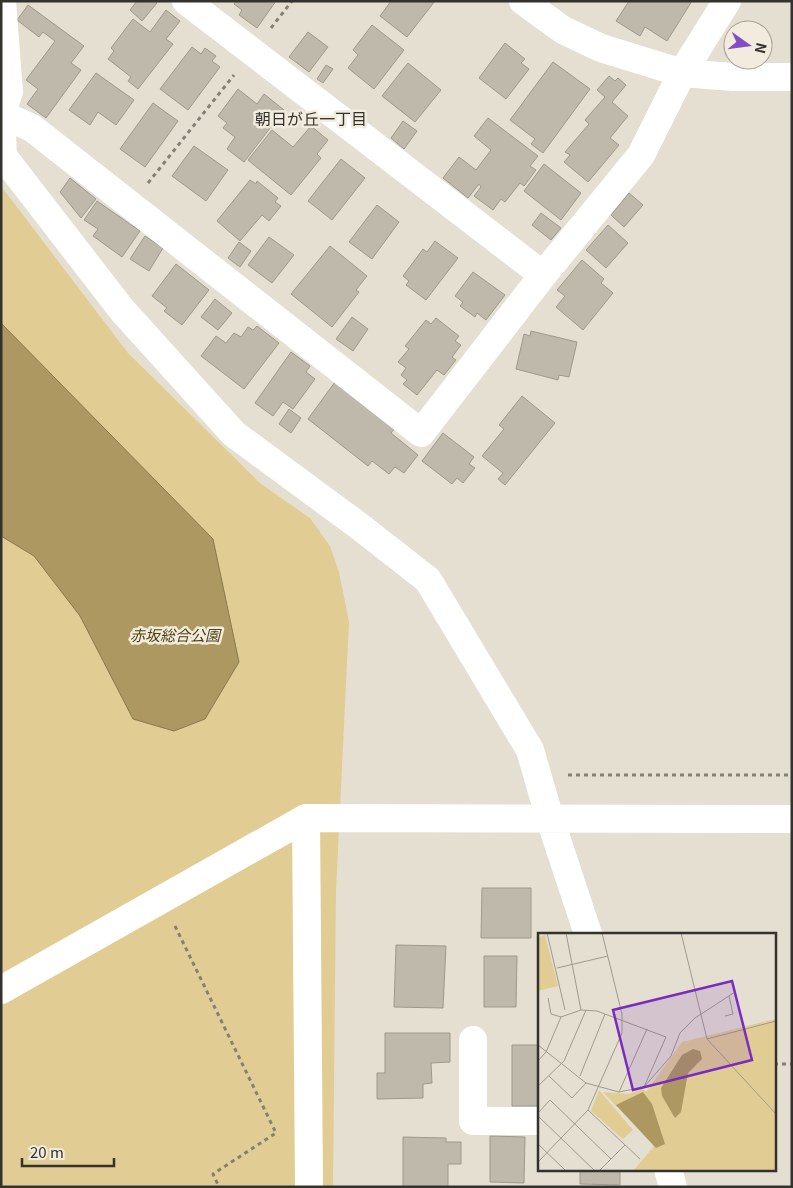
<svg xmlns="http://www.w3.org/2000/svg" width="793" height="1188" viewBox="0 0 793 1188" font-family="Georgia,'Noto Sans JP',serif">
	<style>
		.green { fill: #e1cd94 }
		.water { fill: #ac9860; stroke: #887951 }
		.building { fill: #beb9ab; stroke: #9d998b }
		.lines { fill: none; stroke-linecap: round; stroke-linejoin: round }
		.path { stroke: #848077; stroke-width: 3; stroke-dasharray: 4 4; stroke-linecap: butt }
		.minor { stroke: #fff; stroke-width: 28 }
		.labels { text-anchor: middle; stroke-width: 5; stroke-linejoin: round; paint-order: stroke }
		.park-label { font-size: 15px; font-style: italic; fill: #4d3f11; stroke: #f2ecde }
		.neighbourhood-label { font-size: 16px; fill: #34322d; stroke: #f2ecde }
		.inset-road { fill: none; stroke: #9e9a8f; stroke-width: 1 }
		.view { fill: #7b2cbf; fill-opacity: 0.15; stroke: #7b2cbf; stroke-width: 2.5 }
		.inset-edge { fill: none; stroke: #34322d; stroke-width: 2.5 }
	</style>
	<rect width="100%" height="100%" fill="#e4dfd1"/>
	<path class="green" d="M1 186 128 353 261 484 310 518 330 546 339 572 349 622 336 891 333 1187H1Z"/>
	<path class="water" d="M1 323 213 539 239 662 205 719 174 731 133 719 80 616 34 556 1 536Z"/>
	<path class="building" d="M137 1H155L157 3 142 21 130 10Z
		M236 1H276L257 28 239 15 242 10 234 4Z
		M391 1H435L407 37 380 16Z
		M629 1H692L667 41 645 27 640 36 616 21Z
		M28 5 84 46 71 63 81 70 46 118 27 104 38 89 26 80 55 41 43 32 39 37 17 20Z
		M166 10 180 21 166 39 173 44 138 89 128 81 131 77 108 59 114 51 111 48 133 19 150 32Z
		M372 25 404 50 374 89 348 68 358 55 353 50Z
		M308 32 328 47 309 72 289 57Z
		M505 43 525 59 521 63 529 69 506 99 479 78Z
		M192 47 201 54 205 48 216 56 212 61 220 67 188 110 160 89Z
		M553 62 590 89 543 153 531 144 535 139 510 120Z
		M408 63 441 90 415 122 382 96Z
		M326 65 333 69 323 83 317 79Z
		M96 73 134 100 116 125 98 112 90 125 69 110Z
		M609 76 615 81 618 78 626 85 612 102 628 116 610 138 619 145 588 182 564 162 570 155 565 152 589 124 585 120 605 97 597 90Z
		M238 89 257 104 264 94 284 110 244 162 227 149 235 137 223 128 227 123 218 116Z
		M153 103 178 121 145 167 120 149Z
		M488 118 538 156 530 166 536 170 524 186 520 183 505 202 501 199 493 210 474 196 481 187 479 184 468 198 443 178 459 157 476 170 491 150 474 136Z
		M403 121 417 131 404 149 391 138Z
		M311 126 328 140 317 154 321 158 291 195 248 160 272 130 293 147Z
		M194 146 228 170 206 201 172 176Z
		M341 159 365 178 332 220 308 201Z
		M544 164 581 193 561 220 524 191Z
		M70 178 96 199 81 218 60 192Z
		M250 180 256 184 257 181 278 198 275 202 281 206 269 221 262 215 240 241 217 221Z
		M629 193 643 205 624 227 611 215Z
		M97 201 140 231 122 257 93 236 98 229 84 220Z
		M377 205 399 222 372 259 349 242Z
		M541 213 561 228 551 240 532 225Z
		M608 225 628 243 606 268 586 250Z
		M145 236 163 248 149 271 130 259Z
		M269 237 294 255 272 283 248 265Z
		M435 241 458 258 426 300 406 285 409 281 403 276 423 249 427 252Z
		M239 242 251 251 240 267 228 258Z
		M330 246 367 276 356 290 359 292 332 327 291 294Z
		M582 260 604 279 601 283 613 293 583 330 556 307 565 296 557 290Z
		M176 264 209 290 182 325 164 311 167 308 152 296Z
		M473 272 505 295 486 320 477 313 475 317 460 306 463 302 455 296Z
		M215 299 232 313 218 330 201 317Z
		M352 317 368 329 353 351 336 339Z
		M436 318 459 336 455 341 461 345 452 357 456 360 444 375 437 370 417 395 403 384 407 380 401 375 406 368 398 362 409 349 405 346 426 320 431 324Z
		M257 326 279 343 244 389 201 356 216 336 226 343 234 333 241 337 248 327 253 330Z
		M531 331 577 342 569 377 559 375 558 380 516 369 524 334 530 336Z
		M291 352 310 366 306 372 315 379 293 409 283 402 273 416 255 403Z
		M335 382 395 428 391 433 418 455 404 473 395 467 389 474 372 461 368 466 308 419Z
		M522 396 555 423 505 485 498 479 503 473 482 456 504 429 499 425Z
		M289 409 301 418 291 433 279 424Z
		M443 433 474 457 469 464 475 468 463 483 457 478 452 484 422 461Z
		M482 888H531V938H481Z
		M396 945 446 946 443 1008 394 1007Z
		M484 956H517L516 1007H484Z
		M385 1033H450V1062L431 1063 432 1083 423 1084V1098L377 1099V1073H385Z
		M512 1045H539V1106H512Z
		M490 1136 525 1137 524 1183 490 1182Z
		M403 1137 446 1138V1142H461V1164H448V1187H403Z
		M580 1169H620V1185L580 1184Z"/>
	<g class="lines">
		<path class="path" d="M271 28 292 1
			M148 183 234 75
			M568 775H792
			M175 926 276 1133 213 1174 219 1187
			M774 1064H792"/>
		<path class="minor" d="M2 1 9 92 1 114 3 156 122 310 234 434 359 526 428 580 530 750 550 819 588 934
			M186 1 543 275
			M523 1 563 30 601 48 682 73 733 77H792
			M1 114 32 128 421 433 543 275 641 155 682 73 727 1
			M306 818 309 1187
			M1 990 306 818 792 819
			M473 1040V1121H539
			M668 1169 673 1187"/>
	</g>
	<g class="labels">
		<g class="park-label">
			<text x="175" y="641">赤坂総合公園</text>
		</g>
		<g class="neighbourhood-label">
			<text x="311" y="125">朝日が丘一丁目</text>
		</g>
	</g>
	<g transform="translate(538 933)">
		<rect width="238" height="238" fill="#e4dfd1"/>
		<path d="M7 2 20 53 0 58V4ZM237 86V237H96L116 213 65 159 91 161 105 156 108 159 144 109ZM61 157 95 197 85 206 53 178Z" fill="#e1cd94"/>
		<path d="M155 116 162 118 164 126 150 140 143 179 137 185 124 163 123 155 144 122ZM105 159 114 171 127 211 118 215 78 172Z" fill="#ac9860"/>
		<path class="inset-road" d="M9 0 27 77M28 0 43 77M143 0 169 106 238 181M19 35 70 23M10 65 13 81 23 84 43 77 59 78 128 104 106 154M187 83 195 81 191 63M169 106 238 88M0 112 48 150 81 159 106 154 133 123 142 100 157 85 197 59M0 128 8 119 23 84M11 143 34 165 48 150M42 143 67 81M0 153 26 128 48 77M81 159 109 96M50 177 102 226M0 180 12 167 73 226M0 183 56 237M0 211 27 237M0 229 50 177 84 100V81L64 0M62 237 87 212"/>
		<path class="view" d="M194 48 214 127 95 157 75 77Z"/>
		<rect width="238" height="238" class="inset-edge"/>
	</g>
	<rect width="793" height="1188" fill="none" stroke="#34322d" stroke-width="5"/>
	<g transform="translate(748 45) rotate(104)"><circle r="24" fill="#f2ecde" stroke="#a6a297"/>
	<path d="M0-4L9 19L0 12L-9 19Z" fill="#824dc5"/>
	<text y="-8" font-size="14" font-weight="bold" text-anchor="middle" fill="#34322d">N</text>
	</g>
	<path d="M22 1158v8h92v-8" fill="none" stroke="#34322d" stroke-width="2.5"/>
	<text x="30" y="1158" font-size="15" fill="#34322d" stroke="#f2ecde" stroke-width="4" paint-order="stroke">20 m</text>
</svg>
